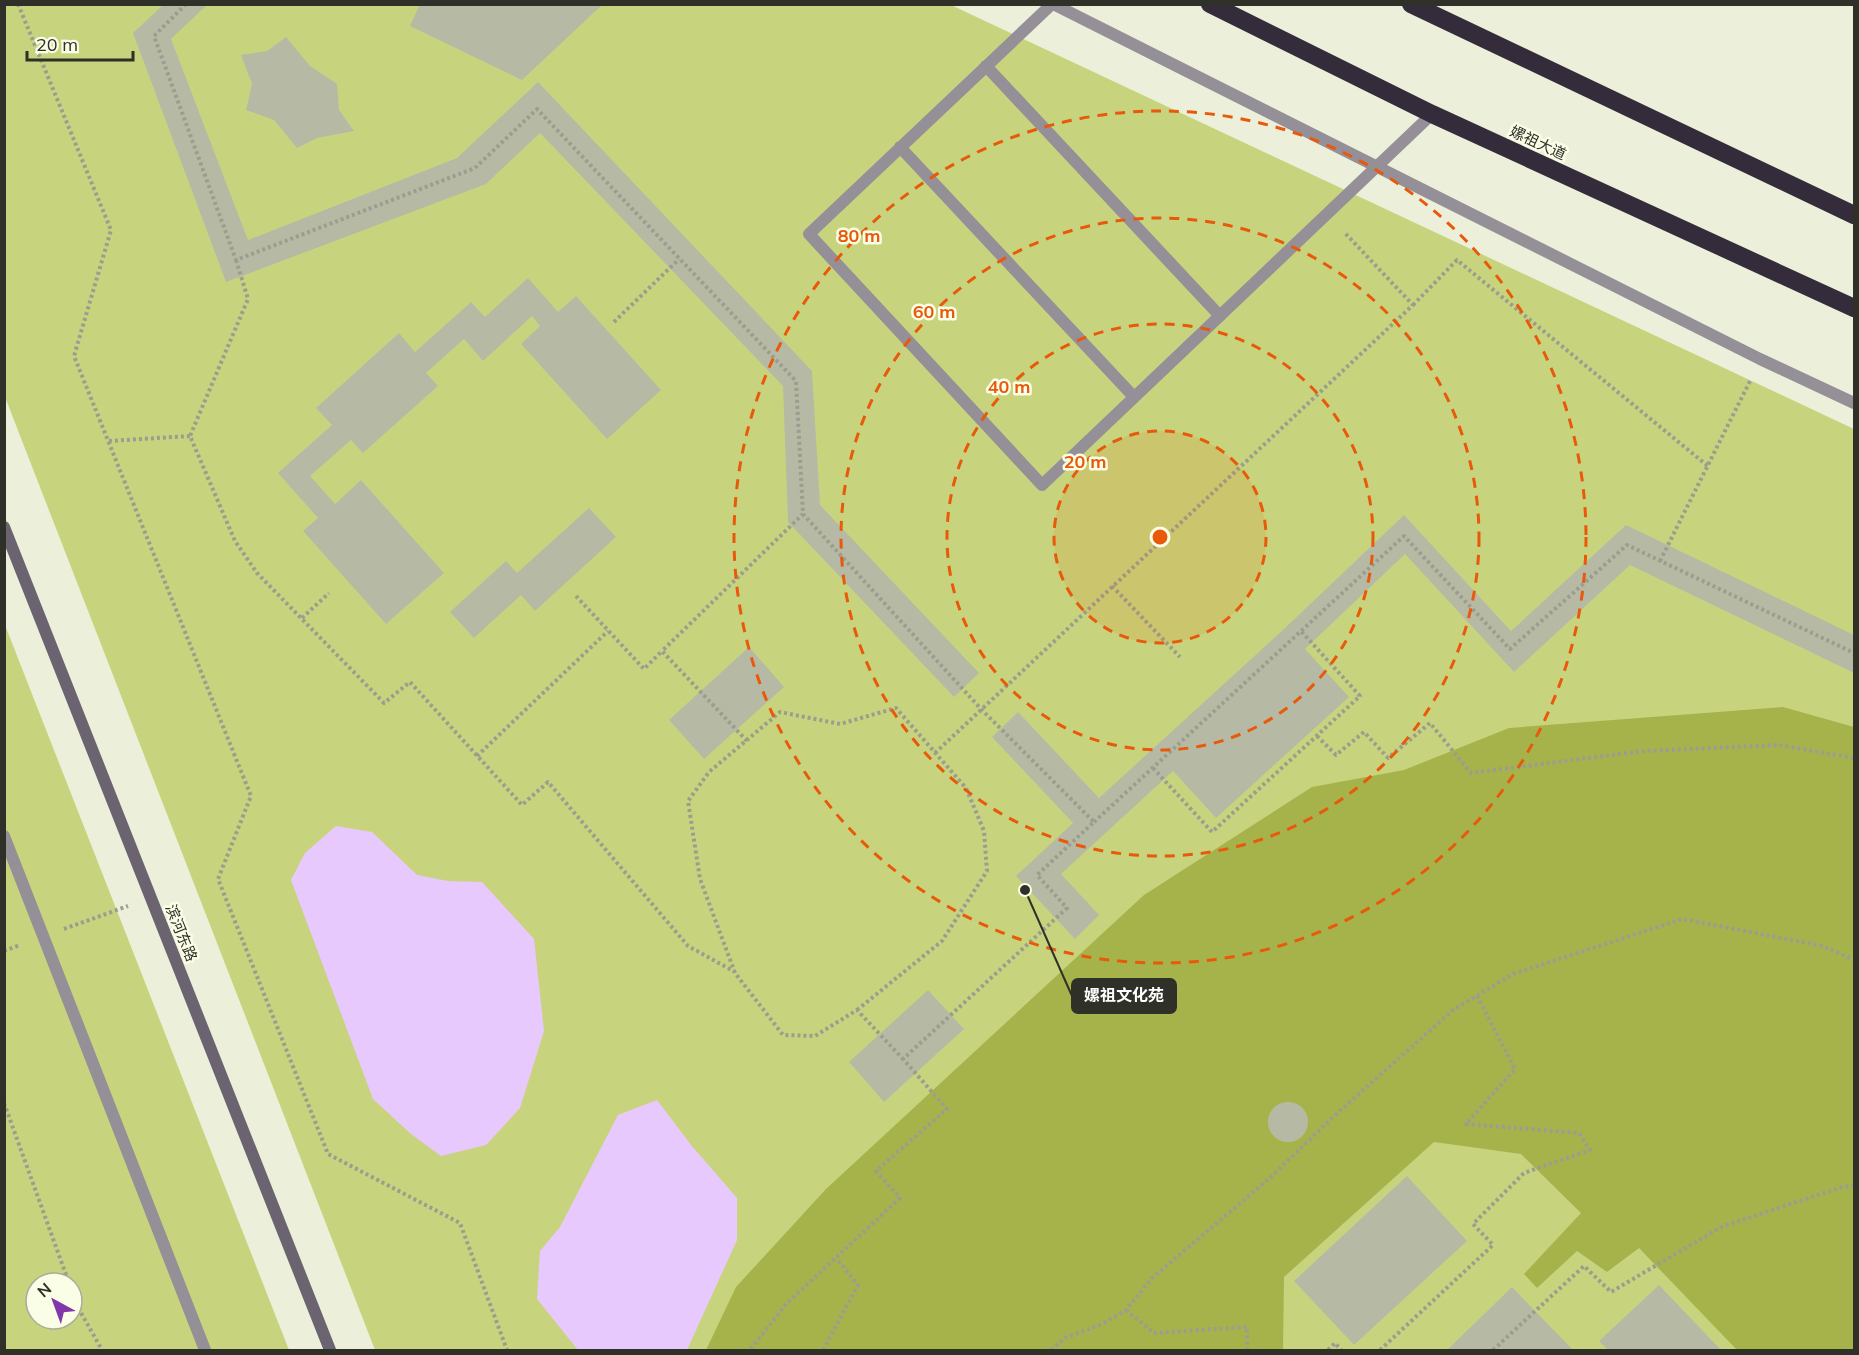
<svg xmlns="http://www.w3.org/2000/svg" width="1859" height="1355" viewBox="0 0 1859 1355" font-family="Mulish,'Noto Sans SC',sans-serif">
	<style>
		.green { fill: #c8d47d; fill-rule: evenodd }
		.forest { fill: #a6b34b }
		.water { fill: #e7c9fd }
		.building { fill: #b6baa5 }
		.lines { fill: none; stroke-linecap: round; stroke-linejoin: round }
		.path { stroke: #9b9e8e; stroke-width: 4; stroke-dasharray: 3 3; stroke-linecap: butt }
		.street { stroke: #959098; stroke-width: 12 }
		.secondary { stroke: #6b6470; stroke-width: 12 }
		.highway { stroke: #352c3b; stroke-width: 18 }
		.ring { fill: none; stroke: #e8590c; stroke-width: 3; stroke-dasharray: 10 8 }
		.labels { text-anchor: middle; stroke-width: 5; stroke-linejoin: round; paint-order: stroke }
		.street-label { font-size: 15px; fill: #2f3129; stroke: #fafee7 }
		.centre { fill: #e8590c; stroke: #fafee7; stroke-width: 3 }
		.ring-label { font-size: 18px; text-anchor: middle; font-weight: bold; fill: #e8590c; stroke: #fafee7; stroke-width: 5; stroke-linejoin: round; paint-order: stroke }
		.leader { fill: none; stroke: #2f3129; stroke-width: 2 }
		.callout-dot { fill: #2f3129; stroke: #fafee7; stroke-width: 2 }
		.callout { fill: #2f3129; stroke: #2f3129; stroke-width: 2 }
		.callout-label { font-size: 16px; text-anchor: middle; font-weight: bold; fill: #fff }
	</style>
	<rect width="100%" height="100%" fill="#ecf0da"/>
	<path class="green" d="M949 4 1854 429V1350H375L5 397V5Z
		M5 625 289 1350H5ZM36 1283H72V1319H36Z"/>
	<path class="forest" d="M1783 707 1854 727V1350H1737L1639 1248 1607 1272 1577 1251 1537 1288 1524 1274 1581 1213 1521 1154 1434 1142 1284 1277 1283 1350H706L736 1287 826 1189 1144 895 1312 787 1404 770 1509 728Z"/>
	<path class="water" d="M336 826 372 832 417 875 448 881 482 882 534 939 544 1031 520 1108 486 1145 441 1156 411 1134 373 1099 291 880 305 853Z
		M657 1100 691 1145 737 1198V1240L687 1350H578L537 1299 540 1251 560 1227 618 1115Z"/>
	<path class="building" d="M164 4H208L171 39 248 240 457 158 538 82 812 371 820 505 979 673 954 697 788 522 783 386 540 133 486 184 226 282 133 33Z
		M420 4H603L522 80 410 26Z
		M286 37 310 66 337 84 339 110 354 131 317 138 297 148 274 120 246 110 252 84 241 55 267 51Z
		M528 278 558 312 576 296 661 390 607 439 521 344 540 326 532 316 483 361 464 339 426 373 438 386 363 453 351 440 310 476 335 504 361 480 444 573 386 624 303 531 318 518 278 473 332 425 316 408 399 333 415 352 471 302 485 317Z
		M589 508 616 537 535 611 521 595 474 638 450 612 506 561 517 573Z
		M1404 515 1511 631 1626 525 1854 635V673L1630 565 1514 672 1405 554 1305 649 1349 697 1216 818 1173 771 1061 874 1099 915 1075 939 1016 876 1073 823 992 737 1018 712 1099 798 1285 628Z
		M749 647 784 687 704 759 669 720Z
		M928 990 964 1029 884 1102 849 1062Z
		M1268 1122a20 20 0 1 1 40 0a20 20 0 1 1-40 0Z
		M1407 1176 1467 1241 1354 1345 1294 1281Z
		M1659 1285 1721 1350H1608L1599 1341Z
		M1512 1287 1573 1350H1447Z"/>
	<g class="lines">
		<path class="path" d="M18 4 111 230 74 356 251 796 218 879 328 1154 460 1223 507 1350
			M186 4 154 36 236 260 475 168 537 109 796 381 803 514 981 709 1094 822 1037 875 1067 908 903 1059 947 1109 876 1171 900 1198 787 1303 750 1350
			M236 260 248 299 190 436 235 541 257 573 384 703 410 682 522 805 548 782 688 946 735 972
			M1413 305 1457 260 1709 467
			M614 322 679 259
			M109 441 190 436
			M1660 561 1751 379
			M1112 586 1180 657
			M576 596 644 669 662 651
			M302 618 329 593
			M1317 736 1336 755 1364 732 1388 758 1430 723 1471 773 1644 751 1779 745 1854 758
			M747 741 662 651 803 514
			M935 753 1413 305 1344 232
			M477 756 608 631
			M1153 768 1212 832 1360 696 1301 631
			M1094 822 1404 536 1510 649 1627 545 1854 653
			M64 929 128 906
			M4 951 20 945
			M857 1010 942 941 987 871 984 831 966 788 896 708 840 724 780 712 709 772 688 801 700 879 735 973 783 1035 815 1036 857 1010 903 1059
			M4 1103 69 1283
			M72 1291 76 1304 102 1350
			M1126 1310 1154 1333 1247 1327V1350
			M823 1350 858 1285 836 1258
			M1051 1350 1065 1338 1102 1324 1126 1310 1152 1278 1271 1177 1332 1118 1453 1010 1513 974 1682 919 1823 946 1854 960
			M1328 1350 1335 1343 1341 1350
			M1380 1350 1493 1245 1473 1224 1524 1173 1590 1150 1579 1133 1466 1124 1515 1069 1477 996
			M1493 1350 1584 1266 1611 1292 1721 1227 1842 1187 1854 1185"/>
		<path class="street" d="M1052 4 809 234 1042 485 1432 114
			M1053 4 1760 359 1854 403
			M986 66 1220 316
			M900 147 1134 397
			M4 836 205 1350"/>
		<path class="secondary" d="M4 527 330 1350"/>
		<path class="highway" d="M1210 4 1432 114 1854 308
			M1411 4 1854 215"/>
	</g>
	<circle cx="1160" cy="537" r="106" fill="#e8590c" fill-opacity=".12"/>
	<g class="ring">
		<circle cx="1160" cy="537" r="106"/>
		<circle cx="1160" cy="537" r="213"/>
		<circle cx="1160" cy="537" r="319"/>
		<circle cx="1160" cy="537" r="426"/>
	</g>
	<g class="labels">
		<g class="street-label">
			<text transform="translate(1538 143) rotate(25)" y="5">嫘祖大道</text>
			<text transform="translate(181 933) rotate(68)" y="5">滨河东路</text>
		</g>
	</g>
	<circle cx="1160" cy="537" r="9" class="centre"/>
	<g class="ring-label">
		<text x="859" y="242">80 m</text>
		<text x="934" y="318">60 m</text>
		<text x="1009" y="393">40 m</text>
		<text x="1085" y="468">20 m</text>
	</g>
	<path class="leader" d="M1025 890L1072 996"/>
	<circle class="callout-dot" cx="1025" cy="890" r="6"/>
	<rect class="callout" x="1072" y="979" width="104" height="34" rx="6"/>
	<g class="callout-label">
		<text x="1124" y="1001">嫘祖文化苑</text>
	</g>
	<rect width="1859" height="1355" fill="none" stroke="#2f3129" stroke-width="12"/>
	<g transform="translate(54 1301) rotate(319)"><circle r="28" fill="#fafee7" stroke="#a9ac9b" stroke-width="1.5"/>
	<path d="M0-4.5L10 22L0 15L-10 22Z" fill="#7f37a9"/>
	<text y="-9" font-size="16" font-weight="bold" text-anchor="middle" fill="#2f3129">N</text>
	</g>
	<path d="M27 51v9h106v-9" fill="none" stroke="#2f3129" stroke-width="3"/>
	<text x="36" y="51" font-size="18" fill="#2f3129" stroke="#fafee7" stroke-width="4.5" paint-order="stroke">20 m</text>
</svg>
